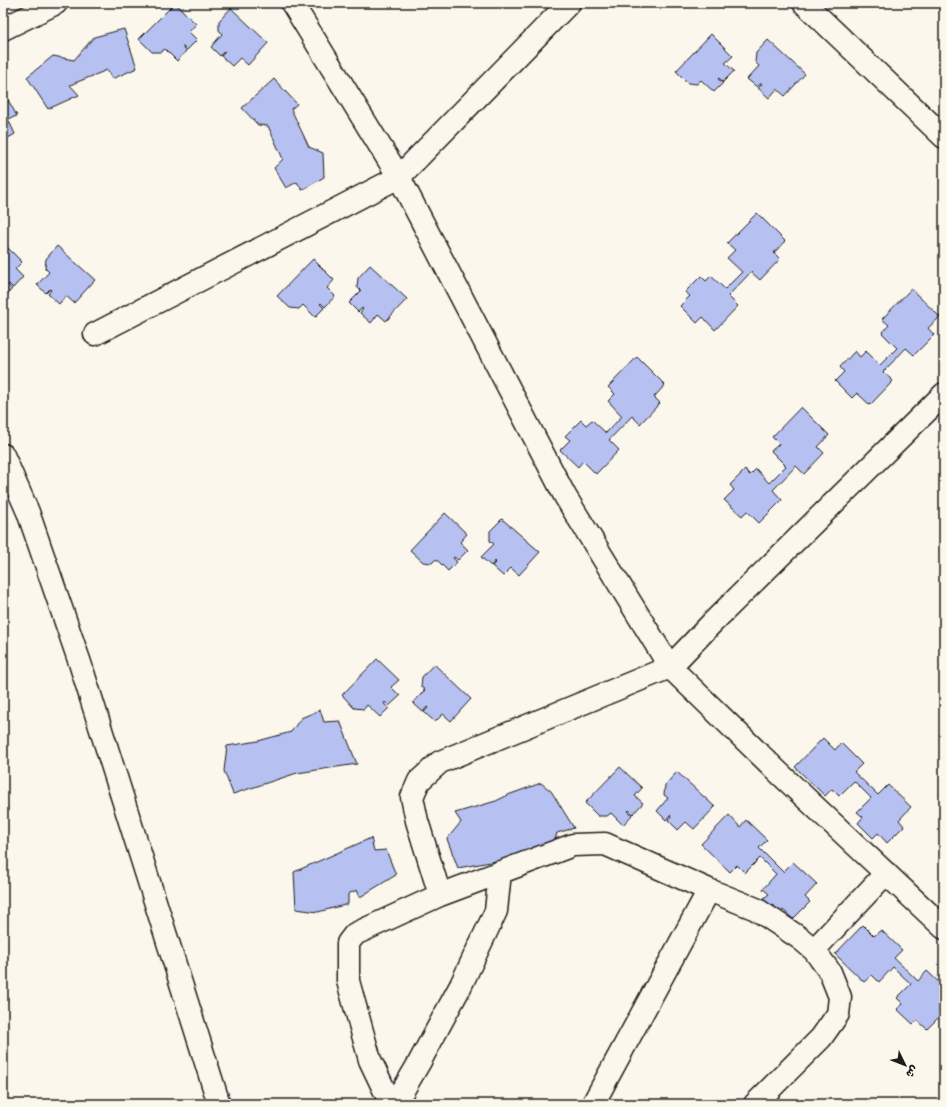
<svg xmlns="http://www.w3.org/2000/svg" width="947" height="1107" viewBox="0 0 947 1107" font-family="Kalam,'Playpen Sans Arabic',sans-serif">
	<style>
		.building { fill: #b6c1f2; stroke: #1c1c1c }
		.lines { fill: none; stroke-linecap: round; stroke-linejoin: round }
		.minor-casing { stroke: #1c1c1c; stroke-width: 25 }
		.tertiary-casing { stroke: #1c1c1c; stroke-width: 25 }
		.minor { stroke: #fbf7ec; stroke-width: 22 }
		.tertiary { stroke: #fbf7ec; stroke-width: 22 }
	</style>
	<rect width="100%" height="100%" fill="#fbf7ec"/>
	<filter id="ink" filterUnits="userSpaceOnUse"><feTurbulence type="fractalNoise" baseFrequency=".025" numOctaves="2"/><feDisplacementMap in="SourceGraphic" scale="8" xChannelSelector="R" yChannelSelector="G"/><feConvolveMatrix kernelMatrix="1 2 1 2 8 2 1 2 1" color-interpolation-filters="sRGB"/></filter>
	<g filter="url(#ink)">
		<path class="building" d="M175 3 196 24 189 32 197 40 187 50 183 47H182L186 51 177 61 165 49 161 52H152L139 39Z
			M231 8 268 43 248 65 240 58 232 66 221 56 225 52 224 51 220 56 211 47 222 34 219 30V21Z
			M124 29 137 68 112 79 107 70 70 85 79 95 48 109 27 77 53 56 74 60 94 37Z
			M711 34 733 56 725 63 734 71 723 82 719 78 718 79 723 83 714 92 701 80 697 84 688 83 676 71Z
			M768 40 805 74 785 96 777 89 769 98 758 88 762 84 761 83 757 87 747 79 759 66 755 62 756 53Z
			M274 79 297 104 291 109 309 147 323 153 324 177 302 190 297 182 286 188 274 168 283 159 268 126 258 125 242 108Z
			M3 91 17 116 8 119 15 134 3 141Z
			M757 213 785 241 774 253 780 259 760 280 751 272 728 296 738 306 715 330 703 317 697 323 680 306 690 296 685 292 701 276 706 281 711 276 725 289 742 272 727 258 735 250 727 243Z
			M3 243 22 262 15 269 23 277 13 288 9 284 8 285 12 289 3 299Z
			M57 246 95 280 74 303 66 296 59 304 48 294 51 290 50 289 46 293 37 285 49 272 45 268 46 259Z
			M313 259 334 280 327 288 335 296 325 307 321 303 320 304 324 308 315 317 303 305 299 309 290 308 277 296Z
			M370 265 407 299 386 321 378 314 371 323 360 313 363 309 362 308 358 312 349 303 361 291 357 287 358 278Z
			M911 289 940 317 928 328 934 335 914 355 906 348 883 372 893 381 870 405 857 393 852 398 835 381 844 372 840 367 855 351 860 357 866 351 880 365 897 348 882 333 889 325 882 319Z
			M637 357 665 385 654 397 660 403 640 424 632 416 609 440 619 450 596 474 583 461 578 467 560 450 570 440 565 436 581 420 586 425 592 420 606 433 622 416 608 401 615 394 608 387Z
			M801 407 829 435 818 447 824 453 804 474 796 466 773 490 782 500 759 523 747 511 742 516 724 500 734 490 730 485 745 470 750 475 756 469 769 483 786 466 771 451 779 444 772 437Z
			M445 513 467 534 460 542 468 550 458 560 454 557 453 558 457 562 448 571 436 559 432 563 423 562 410 550Z
			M502 519 540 552 519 575 511 568 503 576 492 566 496 562 495 561 491 566 481 557 494 544 490 541V531Z
			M377 659 399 680 391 687 400 696 389 706 385 702 384 704 389 708 380 717 367 705 364 709 354 708 342 695Z
			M434 664 471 699 451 721 443 714 435 722 424 712 428 708 427 707 423 712 413 703 425 690 421 687 422 677Z
			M320 710 324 722 340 721 357 764 297 773 233 794 224 771 227 746 258 741 291 732 301 718Z
			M823 738 835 750 841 743 862 764 854 772 878 795 888 785 911 807 899 820 904 826 887 843 878 833 873 838 858 823 863 817 857 812 871 798 854 781 839 796 832 789 825 796 795 767Z
			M620 767 642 788 635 796 643 803 633 814 629 810 628 811 632 815 623 825 611 813 607 816H598L585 803Z
			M677 772 715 807 694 829 686 822 678 830 668 820 671 816 670 815 666 820 657 811 668 798 664 795 665 785Z
			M541 783 551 791 574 828 557 833 555 840 517 857 458 868 447 839 461 822 455 813 496 801 508 795Z
			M729 815 740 827 746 820 767 840 759 848 783 872 793 862 817 884 805 897 810 902 793 919 783 910 779 915 763 899 769 894 763 889 776 874 760 858 745 873 737 865 730 872 701 844Z
			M371 838 374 851 386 850 396 875 360 897 357 890 348 894V904L318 912 296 909 294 872Z
			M863 925 874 936 881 930 902 950 894 958 918 981 927 971 944 987V1001L939 1007 944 1012 927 1029 917 1020 913 1024 897 1009 903 1004 897 998 911 984 893 967 879 982 872 975 864 982 835 954Z"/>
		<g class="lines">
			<defs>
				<path id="minor" d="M292 3 399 177 565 496 670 667 712 623 944 394
					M804 3 944 137
					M3 29 56 3
					M95 334 399 177 569 3
					M440 895 573 845 605 844 709 890 756 909 801 939 814 950
					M391 1104 370 1060 348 981V943L355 934 440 895 417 821 412 797 419 781 440 762 670 667 778 772 944 928
					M395 1104 419 1063 460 987 496 911 500 872
					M593 1104 709 890
					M755 1104 821 1038 838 1014 840 997 830 972 814 950 886 873"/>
				<path id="tertiary" d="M3 455 28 512 80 663 219 1104"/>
			</defs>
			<use href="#minor" class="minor-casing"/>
			<use href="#tertiary" class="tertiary-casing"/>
			<use href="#minor" class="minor"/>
			<use href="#tertiary" class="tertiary"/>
		</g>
	</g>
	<rect width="947" height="1107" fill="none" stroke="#fbf7ec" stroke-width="16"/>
	<rect x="8" y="8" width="931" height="1091" fill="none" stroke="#1c1c1c" stroke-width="1.5" filter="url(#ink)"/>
	<g transform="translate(905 1065) rotate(133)" stroke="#fbf7ec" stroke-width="3" paint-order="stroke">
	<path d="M0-3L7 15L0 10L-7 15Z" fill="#1c1c1c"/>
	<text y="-6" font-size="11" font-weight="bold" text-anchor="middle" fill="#1c1c1c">ش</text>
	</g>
</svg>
